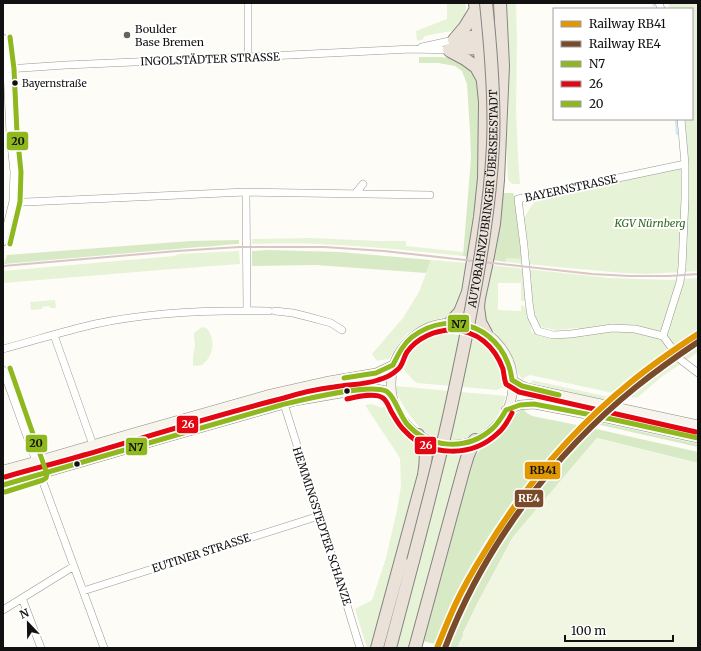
<svg xmlns="http://www.w3.org/2000/svg" width="701" height="651" viewBox="0 0 701 651" font-family="Merriweather,serif">
	<style>
		.green { fill: #e7f3d7; fill-rule: evenodd }
		.forest { fill: #d8eac5 }
		.pitch { fill: #f0f6e1 }
		.lines { fill: none; stroke-linecap: round; stroke-linejoin: round }
		.stream { stroke: #cde8f7; stroke-width: 2 }
		.street-casing { stroke: #979795; stroke-width: 8 }
		.secondary-casing { stroke: #8e8d8b; stroke-width: 10 }
		.highway-casing { stroke: #858482; stroke-width: 14 }
		.street { stroke: #fffffe; stroke-width: 7 }
		.secondary { stroke: #f6f4eb; stroke-width: 9 }
		.highway { stroke: #eae1d8; stroke-width: 12 }
		.rail { stroke: #d9c6c7; stroke-width: 2 }
		.highway-bridge-casing { stroke: #858482; stroke-width: 14; stroke-linecap: butt }
		.highway-bridge { stroke: #eae1d8; stroke-width: 12 }
		.bus-1-casing { stroke: #fff; stroke-width: 8 }
		.bus-2-casing { stroke: #fff; stroke-width: 8 }
		.bus-3-casing { stroke: #fff; stroke-width: 8 }
		.bus-1 { stroke: #8eb81e; stroke-width: 5 }
		.bus-2 { stroke: #e30613; stroke-width: 5 }
		.bus-3 { stroke: #8eb81e; stroke-width: 5 }
		.rail-1-casing { stroke: #fff; stroke-width: 9 }
		.rail-2-casing { stroke: #fff; stroke-width: 9 }
		.rail-1 { stroke: #e09702; stroke-width: 6 }
		.rail-2 { stroke: #7a4b2a; stroke-width: 6 }
		.poi-dot { fill: #646362; stroke: #fff; stroke-width: 1.5 }
		.bus-dot { fill: #111; stroke: #fff; stroke-width: 1.5 }
		.labels { text-anchor: middle; stroke-width: 4; stroke-linejoin: round; paint-order: stroke }
		.bus-label { font-size: 10px; fill: #111; stroke: #fff; text-anchor: start }
		.poi-label { font-size: 11px; fill: #111; stroke: #fff; text-anchor: start }
		.street-label { font-size: 11px; fill: #111; stroke: #fff }
		.park-label { font-size: 11px; font-style: italic; fill: #2f6b1f; stroke: #fff }
		.line-badge { stroke: #fff; stroke-width: 1.5 }
		.badge-label { font-size: 11px; text-anchor: middle; font-weight: bold; fill: #fff }
		.pale-badge-label { font-size: 11px; text-anchor: middle; font-weight: bold; fill: #111 }
	</style>
	<rect width="100%" height="100%" fill="#fdfcf7"/>
	<path class="green" d="M447 3 466 4C466 15 465 23 456 30L425 36 422 40 417 41 416 31 447 19Z
		M507 3H516L517 41 516 109 518 157 520 184H512L508 180 506 144 508 118 509 76 508 19Z
		M668 3H698V271L646 274 623 273 505 262 507 258 530 259 524 218 535 200 688 166 685 119H692V9H670Z
		M311 238 378 241H406V246L463 252V256C393 249 322 241 252 244V239Z
		M239 251 240 264 173 269 3 283V271L174 256 180 254Z
		M431 260 468 263C465 278 463 307 448 316 444 318 438 319 433 320 424 324 414 328 406 335 398 342 394 352 388 360L386 359 377 361 372 354 403 318 419 292Z
		M490 265 609 278 670 280 698 278V330C669 350 639 369 613 393L530 375 525 377 523 380 519 375 510 354 500 340 486 323 482 306ZM529 280C532 295 532 314 541 327L556 330 578 328 574 336 533 333 531 331C531 321 531 309 521 305V311L498 310V283H521V301H525L526 300Z
		M55 300 56 308H50L49 306 42 307V309L31 310 30 302Z
		M202 327 206 328C216 338 214 355 203 364V365L193 366V356L195 346 194 337V333Z
		M458 328C463 330 469 331 473 334 488 343 502 359 506 376 507 380 507 385 507 389L502 388 497 390 417 383 413 380 399 364C414 335 426 331 458 328Z
		M698 345V352L660 378 637 398 625 396 671 362V361L682 353 684 354Z
		M371 377 372 385 273 405 271 397Z
		M533 380 536 381 609 397 605 400 531 383Z
		M395 386 506 396C503 404 501 412 496 418 481 436 454 446 432 436 422 432 415 422 408 413 403 405 397 396 395 386Z
		M528 392 531 394 596 408 593 410 547 401 527 398Z
		M266 398 269 406 173 433 171 425Z
		M371 404 375 405 381 408 388 404C391 410 394 417 398 423 407 436 419 445 421 460L374 635 370 648H367L355 609 372 600 386 558 397 510 401 486 400 458 365 405Z
		M130 437 133 439V443L56 467 55 463 92 452 103 445Z
		M461 449H465L410 648H395L403 624 448 450Z"/>
	<path class="forest" d="M419 57H440L461 59 472 68 479 81 481 105 479 180 471 257 463 256 471 158 470 132 467 84 462 71 455 66 438 63H419Z
		M502 193H513L517 202 522 259 507 258 505 262 492 260Z
		M239 240V244C226 244 213 247 199 247L4 264 7 255 190 241Z
		M268 250 340 252 431 260 426 273 316 265 252 266V251Z
		M521 410H524L527 413 532 416 577 425C534 471 493 522 464 579 453 600 444 622 435 644L422 641 434 593 447 555 460 499 472 461 482 447 501 430 510 419Z
		M598 422 698 444V447L596 424Z
		M592 428 698 452V463L597 438 513 537 477 604 463 633 466 648H446C462 610 480 571 504 537 530 498 561 463 592 428Z"/>
	<path class="pitch" d="M597 438 698 463V648H457L477 604 513 537Z"/>
	<g class="lines">
		<path class="stream" d="M653 3 654 6
			M676 121 677 134"/>
		<defs>
			<path id="street" d="M659 3 661 9
				M3 38 7 69 10 134 14 172 13 201 3 242
				M422 47 454 40
				M248 57V3
				M7 69 66 65 248 57 412 49 449 50
				M246 192 247 310
				M355 194 363 184
				M13 201 26 202 246 192 430 195
				M275 311 293 313 309 317 331 323 342 330
				M54 335 93 445
				M663 336 635 329 612 328 571 334 553 335 538 331 531 316 529 302 524 246 518 199 685 164
				M663 336 680 282 682 267 685 199V164L681 119
				M663 336 681 360 698 373
				M3 349C33 341 64 331 95 324 151 312 211 310 269 311
				M3 370 36 461
				M284 404 332 556 360 648
				M40 474 104 648
				M83 591 319 516
				M22 598 41 648
				M3 610 74 566"/>
			<path id="secondary" d="M391 384a61 61 0 1 1 122 0a61 61 0 1 1-122 0Z
				M512 380 522 386 527 388 698 425
				M506 410 520 405 534 404 602 417 698 438
				M3 470 51 457 133 433 267 395 329 381 376 373 393 365
				M3 485 172 436 295 401 347 392 376 389 386 391 392 398"/>
			<path id="highway" d="M454 40C466 37 474 35 485 41
				M454 40 465 27 476 9
				M449 50 475 48 486 42
				M450 51 465 59 476 67 482 78
				M450 323 460 312 468 292 480 217 484 178 485 102 475 3
				M486 333 480 322 478 307 479 298 486 266 494 224 498 180 503 66 500 3
				M377 648 424 475C427 456 427 452 418 435
				M390 648 413 561
				M415 648 464 468 468 455 475 440"/>
		</defs>
		<use href="#street" class="street-casing"/>
		<use href="#secondary" class="secondary-casing"/>
		<use href="#highway" class="highway-casing"/>
		<use href="#street" class="street"/>
		<use href="#secondary" class="secondary"/>
		<use href="#highway" class="highway"/>
		<path class="rail" d="M3 266 177 251 239 247H324L384 251 592 274 629 276H669L698 274"/>
		<defs>
			<g id="highway-bridge">
				<path id="s1" d="M413 561C424 519 435 477 445 434 453 400 460 365 467 331 479 269 490 208 493 145 495 98 491 50 486 3"/>
			</g>
		</defs>
		<use href="#highway-bridge" class="highway-bridge-casing"/>
		<use href="#highway-bridge" class="highway-bridge"/>
		<defs>
			<path id="bus-1" d="M393 365C398 355 403 344 412 337 453 306 506 330 512 380
				M344 378 376 373 393 365
				M512 380 522 386 559 395
				M506 410 520 405 534 404 602 417 698 438
				M3 485 281 405C302 400 368 383 386 391 394 395 400 416 407 424 429 449 467 451 492 429 498 424 502 417 506 410"/>
			<path id="bus-2" d="M347 399C356 397 375 392 383 398 387 401 389 407 391 411 395 418 399 426 405 431 429 457 472 458 498 433 504 428 508 421 512 413
				M5 477C31 469 58 463 84 455 150 436 216 415 284 398 300 393 317 389 334 387 349 384 364 385 378 380 385 378 392 375 397 370 403 366 403 358 407 352 417 338 435 330 452 330 477 330 495 347 503 369 504 374 504 379 506 384L519 392 696 432"/>
			<path id="bus-3" d="M10 244 20 202 21 172 17 133 14 69 10 37
				M5 492 43 480 46 478 47 474 10 368"/>
		</defs>
		<use href="#bus-1" class="bus-1-casing"/>
		<use href="#bus-2" class="bus-2-casing"/>
		<use href="#bus-3" class="bus-3-casing"/>
		<use href="#bus-1" class="bus-1"/>
		<use href="#bus-2" class="bus-2"/>
		<use href="#bus-3" class="bus-3"/>
		<defs>
			<path id="rail-1" d="M437 648C443 633 449 618 456 603 464 586 474 569 484 553 523 488 572 430 631 382 653 364 675 349 698 334"/>
			<path id="rail-2" d="M445 648C483 548 553 454 636 387 656 371 677 356 698 342"/>
		</defs>
		<use href="#rail-1" class="rail-1-casing"/>
		<use href="#rail-2" class="rail-2-casing"/>
		<use href="#rail-1" class="rail-1"/>
		<use href="#rail-2" class="rail-2"/>
	</g>
	<circle class="poi-dot" cx="127" cy="35" r="4"/>
	<g class="bus-dot">
		<circle cx="15" cy="83" r="3.5"/>
		<circle cx="347" cy="391" r="3.5"/>
		<circle cx="77" cy="464" r="3.5"/>
	</g>
	<g class="labels">
		<g class="bus-label">
			<text x="22" y="87">Bayernstraße</text>
		</g>
		<g class="poi-label">
			<text x="135" y="33">Boulder<tspan x="135" dy="13">Base Bremen</tspan></text>
		</g>
		<g class="street-label">
			<text transform="translate(210 59) rotate(-2)" y="4">INGOLSTÄDTER STRASSE</text>
			<text transform="translate(571 188) rotate(-12)" y="4">BAYERNSTRASSE</text>
			<text dy="4" stroke="none"><textPath href="#s1" startOffset="370">AUTOBAHNZUBRINGER ÜBERSEESTADT</textPath></text>
			<text transform="translate(322 526) rotate(72)" y="4">HEMMINGSTEDTER SCHANZE</text>
			<text transform="translate(201 553) rotate(-18)" y="4">EUTINER STRASSE</text>
		</g>
		<g class="park-label">
			<text x="650" y="227">KGV Nürnberg</text>
		</g>
	</g>
	<g class="line-badge">
		<rect x="6" y="131" width="23" height="20" rx="4" fill="#8eb81e"/>
		<rect x="447" y="314" width="23" height="19" rx="4" fill="#8eb81e"/>
		<rect x="176" y="415" width="23" height="19" rx="4" fill="#e30613"/>
		<rect x="25" y="434" width="23" height="19" rx="4" fill="#8eb81e"/>
		<rect x="414" y="436" width="23" height="19" rx="4" fill="#e30613"/>
		<rect x="125" y="437" width="23" height="19" rx="4" fill="#8eb81e"/>
		<rect x="524" y="461" width="37" height="19" rx="4" fill="#e09702"/>
		<rect x="514" y="489" width="30" height="19" rx="4" fill="#7a4b2a"/>
	</g>
	<g class="badge-label">
		<text x="188" y="428">26</text>
		<text x="426" y="449">26</text>
		<text x="529" y="502">RE4</text>
	</g>
	<g class="pale-badge-label">
		<text x="18" y="145">20</text>
		<text x="459" y="328">N7</text>
		<text x="36" y="447">20</text>
		<text x="136" y="451">N7</text>
		<text x="543" y="474">RB41</text>
	</g>
	<rect width="701" height="651" fill="none" stroke="#111111" stroke-width="8"/>
	<rect x="553" y="8" width="140" height="112" fill="#ffffff" stroke="#a0a0a0"/>
	<rect x="561" y="21" width="20" height="6" fill="#e09702" stroke="#a0a0a0"/>
	<text x="589" y="28" font-size="12" fill="#111111">Railway RB41</text>
	<rect x="561" y="41" width="20" height="6" fill="#7a4b2a" stroke="#a0a0a0"/>
	<text x="589" y="48" font-size="12" fill="#111111">Railway RE4</text>
	<rect x="561" y="61" width="20" height="6" fill="#8eb81e" stroke="#a0a0a0"/>
	<text x="589" y="68" font-size="12" fill="#111111">N7</text>
	<rect x="561" y="81" width="20" height="6" fill="#e30613" stroke="#a0a0a0"/>
	<text x="589" y="88" font-size="12" fill="#111111">26</text>
	<rect x="561" y="101" width="20" height="6" fill="#8eb81e" stroke="#a0a0a0"/>
	<text x="589" y="108" font-size="12" fill="#111111">20</text>
	<g transform="translate(28 623) rotate(338)" stroke="#ffffff" stroke-width="3" paint-order="stroke">
	<path d="M0-3L7 15L0 10L-7 15Z" fill="#111111"/>
	<text y="-6" font-size="11" font-weight="bold" text-anchor="middle" fill="#111111">N</text>
	</g>
	<path d="M565 635v6h108v-6" fill="none" stroke="#111111" stroke-width="2"/>
	<text x="571" y="635" font-size="12" fill="#111111" stroke="#ffffff" stroke-width="3" paint-order="stroke">100 m</text>
</svg>
